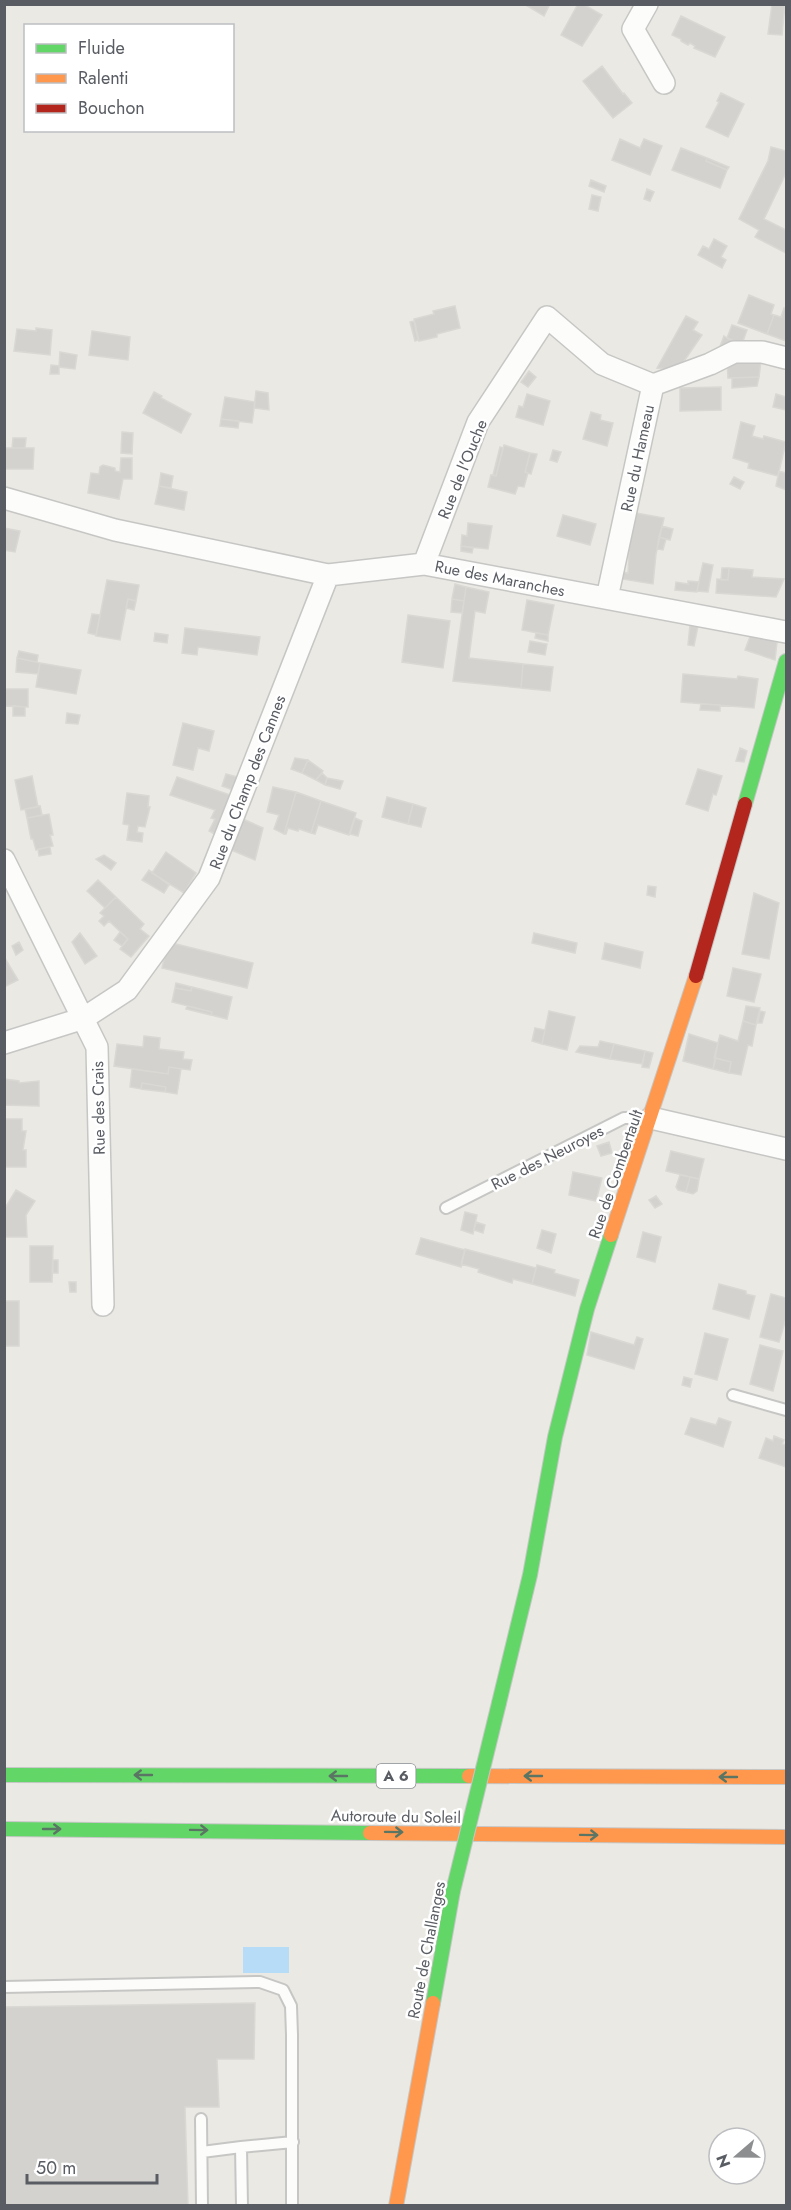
<svg xmlns="http://www.w3.org/2000/svg" width="791" height="2210" viewBox="0 0 791 2210" font-family="Jost,sans-serif">
	<style>
		.water { fill: #b6dcf7 }
		.building { fill: #d3d2cf; stroke: #dad8d3; stroke-width: 1.5 }
		.lines { fill: none; stroke-linecap: round; stroke-linejoin: round }
		.lane-casing { stroke: #c6c6c5; stroke-width: 14 }
		.street-casing { stroke: #c6c6c5; stroke-width: 24 }
		.fast-casing { stroke: #c6c7c6; stroke-width: 16 }
		.slow-casing { stroke: #c6c7c6; stroke-width: 16 }
		.jam-casing { stroke: #c6c7c6; stroke-width: 16 }
		.lane { stroke: #fcfcfb; stroke-width: 10 }
		.street { stroke: #fcfcfb; stroke-width: 21 }
		.fast { stroke: #63d668; stroke-width: 14 }
		.slow { stroke: #ff974d; stroke-width: 14 }
		.jam { stroke: #b3261e; stroke-width: 14 }
		.fast-bridge-casing { stroke: #c6c7c6; stroke-width: 16; stroke-linecap: butt }
		.fast-bridge { stroke: #63d668; stroke-width: 14 }
		.oneway { stroke: #5b7564 }
		.labels { text-anchor: middle; stroke-width: 5; stroke-linejoin: round; paint-order: stroke }
		.shield { fill: #fff; stroke: #8b8e92; stroke-width: 1.5 }
		.shield-label { font-size: 15px; font-weight: bold; fill: #595d63 }
		.street-label { font-size: 16px; fill: #595d63; stroke: #fff }
	</style>
	<rect width="100%" height="100%" fill="#eae9e4"/>
	<path class="water" d="M243 1947H289V1973H243Z"/>
	<path class="building" d="M524 4H550L544 16Z
		M578 4H583L602 15 582 46 561 35Z
		M772 4H785L782 35 768 34Z
		M681 16 725 37 715 57 694 48 695 46 690 43 688 45 681 41V39L672 35Z
		M602 66 623 94 624 93 632 103 613 118 583 81Z
		M721 93 744 104 728 137 706 127 719 102 717 101Z
		M620 139 640 148 644 139 662 146 650 175 612 160Z
		M771 147 786 151V173L764 219 786 230V253L755 237 759 230 739 219 768 161Z
		M681 148 707 158 706 161 727 170 720 188 672 170Z
		M707 158 729 167 727 170 706 161Z
		M591 180 606 186 604 192 589 186Z
		M647 189 654 192 650 201 644 199Z
		M592 195 601 197 598 211 589 209Z
		M714 239 727 246 721 257 726 260 722 268 698 255 703 246 709 249Z
		M749 295 774 305 771 314 774 315 767 334 738 323Z
		M455 306 460 328 437 334V337L419 341 414 319 434 314 433 311Z
		M784 308 786 309V341L767 334 774 315 781 317Z
		M686 316 698 322 693 330 702 335 678 370 657 368Z
		M414 321 418 340 415 341 410 322Z
		M732 325 747 330 742 344 727 338Z
		M36 328 52 330 50 355 14 351 17 329 36 331Z
		M92 331 130 337 128 360 89 355Z
		M724 336 727 338 742 344 719 349Z
		M60 352 77 355 75 369 59 367Z
		M761 361 759 377 728 378 727 362Z
		M51 365 59 366V374H50Z
		M529 371 536 377 528 387 521 382Z
		M759 377 757 386 732 388V378Z
		M721 387V410L680 411V388Z
		M256 391 268 393 269 410 254 408Z
		M154 392 162 396 161 398 191 414 181 433 143 413Z
		M527 394 550 401 543 425 516 417 519 406 523 407Z
		M776 394 786 397V410L773 407Z
		M225 397 255 402 252 423 221 419Z
		M591 412 601 415 600 420 613 423 607 446 583 439Z
		M221 419 239 421 238 428 220 426Z
		M741 422 755 426 752 436 763 439 764 436 786 442 778 476 748 468 749 463 733 458Z
		M122 432 133 433 132 454 121 453Z
		M13 438H26L25 448H12Z
		M504 445 530 453 525 472 528 473 524 487 518 486 515 494 488 487 491 475 496 476Z
		M500 447 503 448 496 476 493 475Z
		M4 448H34L33 469H4Z
		M553 450 561 452 557 462 550 460Z
		M530 453 537 454 531 474 525 472Z
		M121 458H132V479H123L119 499 88 493 91 473 99 474 100 467 103 465 115 468V471L120 472Z
		M779 471 786 473V490L776 486Z
		M161 473 173 476 171 488 159 486Z
		M734 477 744 482 740 489 730 484Z
		M159 486 187 492 184 510 155 504Z
		M636 513 664 518 656 554 653 584 622 579 623 572 628 573 629 552H627Z
		M563 515 596 524 590 545 557 536Z
		M468 523 492 526 488 549 461 546 462 535 467 536Z
		M662 526 673 529 670 540 659 537Z
		M4 528 20 531 15 552 4 550Z
		M659 537 666 539 663 550 657 549Z
		M461 546 473 548 472 553 461 551Z
		M703 563 713 565 708 592 697 591Z
		M722 568H729L728 580H721Z
		M729 568 753 570 752 577 784 579 776 597 716 593 717 579 728 580Z
		M107 580 139 585 136 601 128 599 120 640 96 636Z
		M688 581 699 582 697 592 675 590 676 582 688 584Z
		M455 584 466 587 464 601 452 599Z
		M466 587 489 592 485 613 475 611 469 658 523 664 521 688 453 681Z
		M128 599 136 601 134 610 126 608Z
		M452 599 464 601 462 613 451 612Z
		M527 600 554 605 548 635 522 630Z
		M92 614 100 615 96 635 88 633Z
		M408 615 450 621 443 668 402 662Z
		M690 625 698 626 694 646 688 645Z
		M185 628 260 637 257 655 198 647 197 655 182 653Z
		M155 633 168 635 167 643 154 641Z
		M536 633 548 635V641L535 638Z
		M751 634 777 642 775 660 745 650Z
		M530 641 547 644 545 655 528 652Z
		M19 651 38 655 37 662 17 658Z
		M17 658 40 663 38 674 16 672Z
		M40 663 81 670 76 694 36 687Z
		M523 664 553 667 550 691 521 688Z
		M683 674 737 679 738 676 758 679 754 708 681 702Z
		M5 689H28V707L4 706Z
		M701 704 720 705V711L700 710Z
		M13 706 25 707V716H13Z
		M67 713 80 715 78 724 66 723Z
		M183 723 214 731 209 751 198 748 193 770 173 765Z
		M740 748 747 751 744 762 736 761Z
		M295 758 308 760 302 773 291 769Z
		M308 760 323 771 316 780 302 773Z
		M698 769 722 776 716 795 713 794 708 811 686 804Z
		M322 773 327 778 325 785 316 780Z
		M226 774 241 778 236 791 222 786Z
		M32 776 38 807 21 810 15 780Z
		M177 777 233 796 216 835 209 831 215 819 211 818 215 810 170 795Z
		M327 778 343 781 340 789 325 785Z
		M273 787 296 792 284 834 274 829 279 815 267 812Z
		M296 792 321 801 311 833 299 829 298 831 288 828 286 834H284Z
		M127 793 149 796 148 807H150L145 827 138 826 137 832 143 833 142 842 127 840 129 825 123 824Z
		M387 797 413 804 408 824 382 817Z
		M321 801 356 813 349 835 318 825 315 834 311 833Z
		M413 804 426 808 421 827 408 824Z
		M40 806 42 815 27 818 25 809Z
		M49 814 53 835H50L53 846 36 850 33 839H31L27 818Z
		M355 818 362 821 358 836 350 834Z
		M243 819 263 828 255 860 229 849Z
		M50 847 51 854 39 856 38 849Z
		M166 852 196 873 184 893 152 873Z
		M104 855 116 863 111 870 96 859Z
		M149 870 169 885 164 893 142 880Z
		M98 880 116 897 105 908 87 891Z
		M648 886 656 887 655 897 647 895Z
		M754 893 779 903 769 959 742 954Z
		M116 897 144 924 140 929 149 936 131 957 120 949 128 939 109 921 104 926 99 921 104 916 100 913Z
		M120 932 128 939 122 946 114 940Z
		M80 933 97 956 85 964 72 942Z
		M534 933 577 943 575 953 532 943Z
		M19 942 23 950 16 955 12 946Z
		M168 942 253 963 247 988 162 968Z
		M605 943 643 952 640 968 602 959Z
		M6 960 18 980 4 987V961Z
		M733 968 761 974 754 1002 727 996Z
		M176 983 192 987 191 991 175 988Z
		M192 987 232 997 227 1019 211 1015 212 1012 172 1002 175 988 191 991Z
		M187 1006 212 1012 211 1015 186 1009Z
		M746 1006 760 1008 756 1025 743 1021Z
		M549 1011 575 1017 567 1050 542 1044Z
		M760 1011 765 1012 762 1023H758Z
		M743 1021 756 1025 752 1046 748 1045 741 1075 729 1073 731 1062 714 1058 720 1035 738 1041Z
		M535 1028 545 1030 542 1044 532 1041Z
		M689 1034 718 1043 713 1069 683 1061Z
		M144 1036 160 1038 159 1049 184 1052 183 1059 192 1060 190 1070 169 1067 168 1074 114 1066 117 1044 143 1047Z
		M600 1041 614 1044 610 1059 576 1052 580 1046 598 1047Z
		M614 1044 645 1051 642 1064 610 1059Z
		M645 1051 653 1053 649 1068 642 1067Z
		M716 1058 731 1062 729 1073 713 1069Z
		M169 1067 181 1069 177 1094 165 1092 166 1087 142 1083 141 1089 130 1087 132 1069 168 1074Z
		M4 1079 19 1081V1083L39 1081V1106L4 1105Z
		M142 1083 166 1087 165 1092 141 1089Z
		M4 1119H22V1131H26L23 1150H26V1167H4Z
		M609 1142 612 1153 601 1156 597 1146Z
		M671 1151 704 1159 699 1179 666 1171Z
		M573 1172 602 1178 596 1201 569 1195Z
		M680 1175 690 1177 686 1192 678 1190 676 1187Z
		M690 1177 699 1179 697 1191 693 1194 686 1192Z
		M16 1190 35 1201 26 1215 27 1237H5V1208Z
		M656 1196 662 1204 655 1208 649 1200Z
		M465 1212 477 1215 473 1234 461 1230Z
		M476 1222 485 1225 483 1233 474 1230Z
		M542 1230 556 1234 551 1253 537 1248Z
		M643 1232 661 1237 655 1262 637 1257Z
		M421 1238 465 1250 461 1267 416 1254Z
		M30 1246H53L52 1282H30Z
		M465 1249 536 1268 532 1284 513 1279 512 1283 478 1272 479 1269 461 1264Z
		M53 1260H58V1273H53Z
		M537 1265 555 1270 554 1273 579 1280 575 1296 532 1284Z
		M69 1282H76V1292H70Z
		M719 1284 746 1291V1294L755 1296 749 1319 713 1309Z
		M771 1294 786 1298V1319L779 1342 760 1337Z
		M4 1301H19V1346H4Z
		M591 1332 634 1345 637 1337 643 1339 634 1369 587 1355Z
		M705 1333 728 1339 717 1380 695 1374Z
		M760 1345 783 1351 773 1391 750 1384Z
		M684 1377 692 1379 690 1387 682 1385Z
		M691 1418 716 1425 719 1418 731 1422 723 1447 685 1434Z
		M774 1436 784 1440 782 1444 786 1445V1467L759 1458 766 1438 773 1441Z
		M255 2003 254 2059H217L219 2107H185L188 2206H4V2007Z"/>
	<g class="lines">
		<defs>
			<path id="lane" d="M446 1208 624 1118H646
				M733 1395 786 1410
				M4 1987 260 1982 283 1990 291 2006 292 2035V2206
				M201 2119 202 2206
				M202 2152 241 2147
				M242 2206 241 2147 293 2142"/>
			<path id="street" d="M647 4 633 29 664 83
				M4 498 115 530 328 575 424 564 786 632
				M424 564 478 422 547 317 602 364 653 385
				M607 598 653 385 710 364 734 352H762L786 358
				M4 860 97 1047 103 1305
				M4 1043 84 1018 127 990 209 878 328 575
				M651 1118 786 1149"/>
			<path id="fast" d="M745 804 786 661
				M499 1703 530 1575 555 1437 587 1309 611 1235
				M4 1775 469 1776
				M4 1829 370 1833
				M433 2003 453 1891"/>
			<path id="slow" d="M611 1235 696 976
				M469 1776 786 1777
				M370 1833 786 1837
				M396 2206 433 2003"/>
			<path id="jam" d="M696 976 745 804"/>
		</defs>
		<use href="#lane" class="lane-casing"/>
		<use href="#street" class="street-casing"/>
		<use href="#fast" class="fast-casing"/>
		<use href="#slow" class="slow-casing"/>
		<use href="#jam" class="jam-casing"/>
		<use href="#lane" class="lane"/>
		<use href="#street" class="street"/>
		<use href="#fast" class="fast"/>
		<use href="#slow" class="slow"/>
		<use href="#jam" class="jam"/>
		<defs>
			<path id="fast-bridge" d="M453 1891 499 1703"/>
		</defs>
		<use href="#fast-bridge" class="fast-bridge-casing"/>
		<use href="#fast-bridge" class="fast-bridge"/>
	</g>
	<defs><path id="oneway-shaft" d="M-6 0H5M1.5-3L5.5 0L1.5 3" fill="none" stroke-width="1.6" stroke-linecap="round" stroke-linejoin="round" transform="scale(1.5)"/></defs>
	<g class="oneway">
		<use href="#oneway-shaft" transform="translate(143 1775) rotate(-180)"/>
		<use href="#oneway-shaft" transform="translate(338 1776) rotate(-180)"/>
		<use href="#oneway-shaft" transform="translate(533 1776) rotate(-180)"/>
		<use href="#oneway-shaft" transform="translate(728 1777) rotate(-180)"/>
		<use href="#oneway-shaft" transform="translate(52 1829)"/>
		<use href="#oneway-shaft" transform="translate(199 1830) rotate(1)"/>
		<use href="#oneway-shaft" transform="translate(394 1832) rotate(1)"/>
		<use href="#oneway-shaft" transform="translate(589 1835) rotate(1)"/>
	</g>
	<g class="labels">
		<rect class="shield" x="376.5" y="1764" width="39" height="24" rx="4.5"/>
		<g class="shield-label">
			<text x="396" y="1781">A 6</text>
		</g>
		<g class="street-label">
			<text transform="translate(637 458) rotate(-78)" y="6">Rue du Hameau</text>
			<text transform="translate(462 469) rotate(-68)" y="6">Rue de l'Ouche</text>
			<text transform="translate(500 578) rotate(11)" y="6">Rue des Maranches</text>
			<text transform="translate(247 782) rotate(-69)" y="6">Rue du Champ des Cannes</text>
			<text transform="translate(98 1108) rotate(-91)" y="6">Rue des Crais</text>
			<text transform="translate(547 1157) rotate(-27)" y="6">Rue des Neuroyes</text>
			<text transform="translate(615 1174) rotate(-71)" y="6">Rue de Combertault</text>
			<text transform="translate(396 1816) rotate(1)" y="6">Autoroute du Soleil</text>
			<text transform="translate(426 1950) rotate(-79)" y="6">Route de Challanges</text>
		</g>
	</g>
	<rect width="791" height="2210" fill="none" stroke="#595d63" stroke-width="12"/>
	<rect x="24" y="24" width="210" height="108" fill="#ffffff" stroke="#bdbec1" stroke-width="1.5"/>
	<rect x="36" y="44" width="30" height="9" fill="#63d668" stroke="#bdbec1" stroke-width="1.5"/>
	<text x="78" y="54" font-size="18" fill="#595d63">Fluide</text>
	<rect x="36" y="74" width="30" height="9" fill="#ff974d" stroke="#bdbec1" stroke-width="1.5"/>
	<text x="78" y="84" font-size="18" fill="#595d63">Ralenti</text>
	<rect x="36" y="104" width="30" height="9" fill="#b3261e" stroke="#bdbec1" stroke-width="1.5"/>
	<text x="78" y="114" font-size="18" fill="#595d63">Bouchon</text>
	<g transform="translate(737 2156) rotate(250)"><circle r="28" fill="#ffffff" stroke="#bdbec1" stroke-width="1.5"/>
	<path d="M0-4.5L10 22L0 15L-10 22Z" fill="#8c8e90"/>
	<text y="-9" font-size="16" font-weight="bold" text-anchor="middle" fill="#595d63">N</text>
	</g>
	<path d="M27 2174v9h130v-9" fill="none" stroke="#595d63" stroke-width="3"/>
	<text x="36" y="2174" font-size="18" fill="#595d63" stroke="#ffffff" stroke-width="4.5" paint-order="stroke">50 m</text>
</svg>
